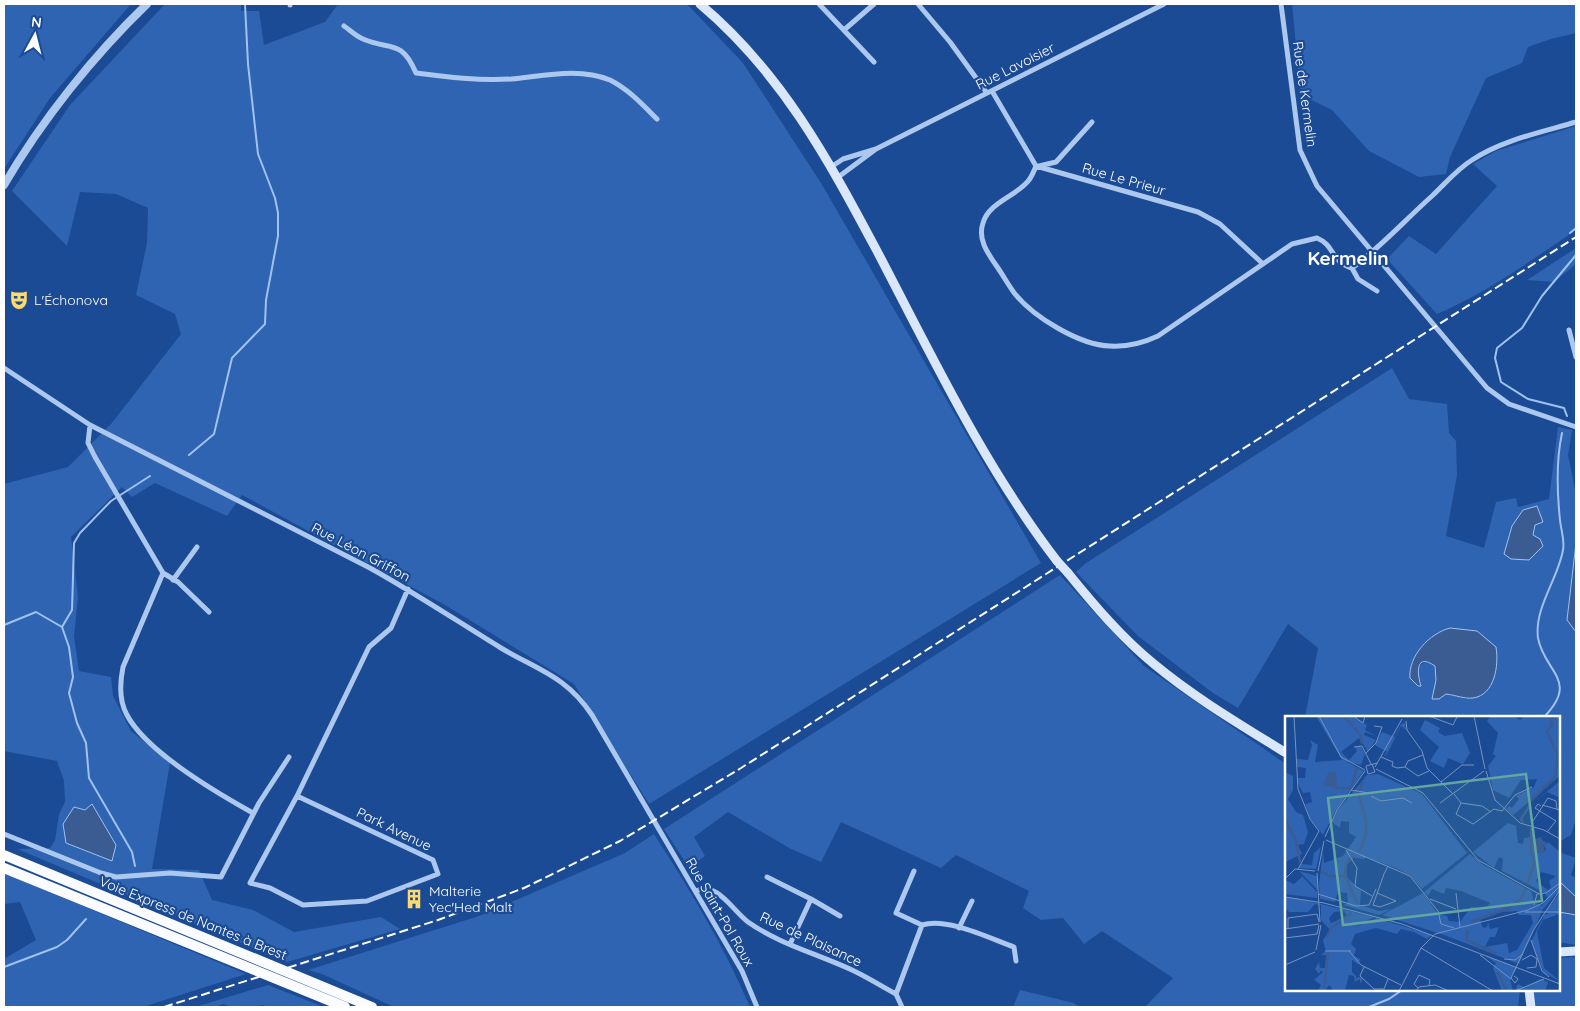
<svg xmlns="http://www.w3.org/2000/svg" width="1580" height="1011" viewBox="0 0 1580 1011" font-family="Quicksand,sans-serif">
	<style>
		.green { fill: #2e64b2; fill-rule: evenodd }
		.water { fill: #3a5c92; stroke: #9fc2f1 }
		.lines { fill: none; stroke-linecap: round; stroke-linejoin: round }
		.stream { stroke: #9fc2f1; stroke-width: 2 }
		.minor { stroke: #acc8ef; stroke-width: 5 }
		.tertiary { stroke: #acc8ef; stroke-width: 8 }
		.secondary { stroke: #dae7fb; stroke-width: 9 }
		.trunk { stroke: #fafcff; stroke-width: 10 }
		.rail { stroke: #fff; stroke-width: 2; stroke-dasharray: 9 4; stroke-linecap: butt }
		.secondary-bridge { stroke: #dae7fb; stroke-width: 9 }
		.labels { text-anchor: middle; stroke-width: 4.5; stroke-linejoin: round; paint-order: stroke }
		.street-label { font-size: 14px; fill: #fff; stroke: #1b4b94 }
		.poi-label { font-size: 14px; fill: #fff; stroke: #1b4b94; text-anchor: start }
		.district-label { font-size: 19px; font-weight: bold; fill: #fff; stroke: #1b4b94 }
		.inset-river { fill: none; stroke: #3a5c92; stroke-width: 2.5 }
		.inset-road { fill: none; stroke: #7693bf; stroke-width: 1 }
		.view { fill: #63a6a1; fill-opacity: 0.15; stroke: #63a6a1; stroke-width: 2.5 }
		.inset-edge { fill: none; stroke: #fff; stroke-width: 2.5 }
	</style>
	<rect width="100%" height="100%" fill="#1b4b94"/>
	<path class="green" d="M4 4H131L50 98 4 169Z
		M165 4H241V11H259L264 45 325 22 338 4H687L743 63 821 183 1041 563 649 804 574 684 445 605 242 495 227 516 155 483 132 497 122 487 71 537 78 597 74 636 79 671 111 677 113 696 131 731 170 763 152 869 199 870 212 900 253 910 294 932 381 917 400 929 287 962 17 849 50 848 55 840 59 814 65 802 64 781 57 761 4 751V484L68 467 111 424 181 334 175 314 136 295 147 243 148 208 116 194 80 192 67 246 12 191 70 105ZM93 804 66 843 74 807 85 810Z
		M1292 4H1576V33L1551 39 1528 47 1522 63 1486 78 1450 157 1446 174 1419 177 1369 151 1332 110 1301 95Z
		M1576 126V230C1532 260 1486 293 1437 314L1387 259 1409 236 1436 254 1497 186 1473 164 1496 151Z
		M1576 248V264L1554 282 1527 280Z
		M1392 368 1409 399 1447 404 1449 433 1456 441 1457 475 1446 536 1484 548 1496 502 1516 498 1518 507 1549 499 1558 427 1572 430 1568 455 1576 494V543L1567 620 1576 632V819L1571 835 1559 842V717H1305L1318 648 1288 624 1238 708 1213 693 1138 636 1076 572 1086 563ZM1537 506 1533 535 1509 536 1512 526 1523 510ZM1477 631 1496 647 1467 699 1446 694 1439 699 1435 666C1426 659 1420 662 1417 672L1411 664 1421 648Z
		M1060 575 1144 666 1286 764V990H1520L1518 1007H1145L1173 978 1102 931 1084 944 1063 918 1041 920 1023 908 1029 891 956 855 941 868 841 822 821 862 791 849 728 812 694 837 705 856 689 868 664 829Z
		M654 834C690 890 724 946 750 1007H394L322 974 308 970 479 916 625 853Z
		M1559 852 1576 858 1571 875 1576 878V945L1559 942Z
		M4 873 246 974 143 1007H4V959L36 940 20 902 4 904Z
		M1573 957H1576V1007H1536L1533 990H1559V958Z
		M268 985 324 1007H265L264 1005 249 1007H232L223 1004 216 1007H195Z
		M1020 990 1074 1003 1079 1007H1013Z"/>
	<path class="water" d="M1537 506 1543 522 1535 525 1533 535 1540 539 1543 546 1529 560 1511 559 1504 554 1512 526 1523 510Z
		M1576 543V632L1567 620Z
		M1450 628 1477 631 1496 647C1499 665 1495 695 1473 698 1464 699 1455 695 1446 694L1439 699H1432L1436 680 1435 666C1415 652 1417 674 1421 686H1418L1410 678C1408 656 1430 633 1450 628Z
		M92 804 116 845 112 861 66 843 63 824 74 807 85 810Z
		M1559 881 1576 897V915L1559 912Z"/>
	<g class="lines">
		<path class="stream" d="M1570 233 1576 228
			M1567 416 1564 408 1528 399 1501 382 1495 358 1497 348 1522 328 1542 296 1576 255
			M189 455 214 434 232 358 265 324 266 300 278 236V213L275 198 258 154 248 64 245 4
			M4 625 36 612 62 627 69 647 73 677 69 693 77 723 86 743 89 778 132 852 135 866
			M62 627 72 610 74 543 80 533 111 501 150 476
			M1544 717C1580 680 1544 672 1538 638 1534 608 1558 579 1563 550 1565 540 1561 531 1560 520 1557 492 1556 461 1562 433
			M4 967 57 947 67 940 86 919
			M1369 1007 1389 999 1402 990"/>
		<path class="minor" d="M819 4 874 62
			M918 4 950 42 987 93
			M1281 4 1300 150 1317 186 1487 388 1509 404 1576 427
			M290 5V4
			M344 26C350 30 356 36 363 39 390 51 401 38 416 73 447 77 479 81 511 79 543 76 579 67 610 80 628 89 642 104 657 119
			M844 30 874 4
			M992 91 1036 166C1034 171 1032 176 1029 180 1017 196 989 202 983 223 977 240 989 255 998 268 1004 277 1009 286 1015 294 1034 317 1079 345 1110 346 1126 347 1143 343 1158 336L1292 244 1317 238C1336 246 1329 261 1352 268 1381 247 1405 220 1432 196 1445 184 1456 170 1472 160 1502 140 1542 132 1576 122
			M876 149 1164 4
			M1036 166 1198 212 1220 224 1262 263
			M1039 166 1056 162 1092 122
			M831 167 843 159 876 149 837 178
			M1352 268 1358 279 1377 291
			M1569 330 1576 357
			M4 368 90 425 370 568C415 593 457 621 501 648 538 670 566 676 592 715L742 971 757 1007
			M90 425 88 443 95 457 163 573 123 667C120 682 119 701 127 715 146 751 217 793 253 813
			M163 573 178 582 209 612
			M173 580 197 547
			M297 796 433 860 438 874 367 901 303 905 270 888 250 883 297 796 369 647 391 628 408 589
			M4 834 101 873 116 877 170 873 221 877 259 803 289 757
			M767 877 811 899
			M696 891C717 881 732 910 748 922 779 944 818 954 852 970 867 977 881 986 896 994
			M922 925C947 917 989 938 1014 947L1016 961
			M959 928 972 901
			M790 944 811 899 840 916
			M902 1007 896 994 922 925 896 913 914 871"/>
		<path class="tertiary" d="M4 185C42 120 93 56 147 4"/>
		<path class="secondary" d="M700 4C781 72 828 159 877 251 932 356 984 466 1057 561
			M1068 573C1094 605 1122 638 1154 664 1195 698 1241 725 1286 753
			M1559 952 1576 951
			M1529 990 1531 1007"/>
		<path class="trunk" d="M4 855 372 1007
			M4 868 345 1007"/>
		<path class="rail" d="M164 1007 438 920 524 888 620 841 741 768 1576 237"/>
		<path class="secondary-bridge" d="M1057 561 1068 573"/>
	</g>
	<defs>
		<symbol id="theatre-bare" viewBox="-9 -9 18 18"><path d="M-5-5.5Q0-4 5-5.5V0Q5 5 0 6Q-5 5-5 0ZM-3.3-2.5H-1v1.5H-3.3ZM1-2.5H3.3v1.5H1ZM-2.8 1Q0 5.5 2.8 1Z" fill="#ffda6b" stroke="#1b4b94" stroke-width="2.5" paint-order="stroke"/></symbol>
		<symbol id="building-bare" viewBox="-9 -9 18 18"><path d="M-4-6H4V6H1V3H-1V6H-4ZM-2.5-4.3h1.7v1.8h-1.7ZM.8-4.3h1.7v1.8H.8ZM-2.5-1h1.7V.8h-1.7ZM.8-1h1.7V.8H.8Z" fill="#ffda6b" stroke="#1b4b94" stroke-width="2.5" paint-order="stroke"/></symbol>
	</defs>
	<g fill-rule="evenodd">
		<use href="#theatre-bare" x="5" y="286" width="28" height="28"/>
		<use href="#building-bare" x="400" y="885" width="28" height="28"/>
	</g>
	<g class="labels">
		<g class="street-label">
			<text transform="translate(1015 66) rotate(-27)" y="5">Rue Lavoisier</text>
			<text transform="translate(1305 94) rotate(82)" y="5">Rue de Kermelin</text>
			<text transform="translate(1124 179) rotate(16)" y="5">Rue Le Prieur</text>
			<text transform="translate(361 552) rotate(28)" y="5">Rue Léon Griffon</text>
			<text transform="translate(394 829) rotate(26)" y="5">Park Avenue</text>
			<text transform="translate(720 912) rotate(60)" y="5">Rue Saint-Pol Roux</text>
			<text transform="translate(193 918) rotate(22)" y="5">Voie Express de Nantes à Brest</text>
			<text transform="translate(811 939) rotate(25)" y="5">Rue de Plaisance</text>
		</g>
		<g class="poi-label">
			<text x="34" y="305">L'Échonova</text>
			<text x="429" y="896">Malterie<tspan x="429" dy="16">Yec'Hed Malt</tspan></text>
		</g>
		<g class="district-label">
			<text x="1348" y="265">Kermelin</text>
		</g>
	</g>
	<g transform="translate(1285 716)">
		<rect width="275" height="275" fill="#1b4b94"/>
		<path d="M31 0H66L82 9 80 14 93 21 80 16 79 19 91 24 83 36 74 22 56 36 64 44 72 35 70 32 75 29 80 38 76 49 60 45 79 55 51 94 38 119 25 102 20 88 27 86 25 76 18 77 13 67V62H20L21 52 12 51V43L23 44 27 29 25 24 33 29 30 46 57 44ZM206 0H228L235 4 240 0H275V60L228 99 221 93 224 90 227 92 234 83 231 80 249 71 252 63 236 64 224 82 208 74 203 50 211 40 208 38 213 17 202 5ZM140 4 155 12 153 16 160 20 177 17 185 37 178 48 163 42 159 52 145 45 154 31 135 14ZM120 7 121 14 116 10 102 38 98 41 102 36 90 29 97 16 110 21 116 8ZM0 56 8 60V74L3 83 11 96 18 99 23 116 19 128 13 129 17 138 0 146ZM93 58 137 78 182 137 137 173 125 159 108 151 81 141 79 143 65 141 60 149 62 161 76 175 75 189 94 195 107 193 94 199 58 189 63 187 62 177 53 176 50 186 35 183 34 168 38 135 39 147 58 140 71 121 64 117V106L56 105 55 112 47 106 53 94 82 59ZM275 65V88L273 81 262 76 239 94ZM223 107 231 110 233 127 238 128 239 122 245 121 247 112 250 137 261 134 257 125 261 126 259 129 263 126 275 136V173L258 193 234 248 162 220 97 199 138 177 153 198 162 200 164 205 175 206 186 191 201 192 205 187 176 175 161 172 159 178 147 173 143 180 139 176 185 138 197 148 246 175 249 185 257 190 262 182 260 177 217 155 218 143 214 141 209 152 188 136ZM256 156 271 160 264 165 266 171 263 174 251 165ZM232 195 234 199H246L248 207 232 234 224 237 222 227 200 231 205 221H210L214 211 205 213 203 206 202 211 198 212 195 204 217 196ZM36 131 31 153 14 152 16 148 27 149 29 137ZM14 155 32 160V174L29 170ZM15 158 32 176V182L0 178V164L9 168 17 161ZM275 177 274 198 258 204 252 216 259 252 275 265 259 257 246 226 260 198H264L260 196ZM0 181 11 182 89 201 68 212 92 202 147 219 142 223 129 216 116 213 112 218 91 212 70 218 66 228 71 233 69 240 75 243 74 249 67 244V256L71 260V263L73 261 77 262V265L76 267 75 266V263L70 266 69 260 64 259 60 275H49L44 269 40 275H33L36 269 29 264 38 256 36 254 34 258 30 253 34 246 35 252H40L41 239H36L41 235 38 224 45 214 36 204V189L30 188 23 196H4L0 192ZM59 195 62 200 46 207 44 202 49 196ZM199 239 232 252 225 263 228 275H217L208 252 211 247ZM256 263 263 266 260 275H230L233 268 239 271Z" fill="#2e64b2" fill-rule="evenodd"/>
		<path d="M51 56 52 72 38 69 43 57ZM255 121 257 122 260 137 249 136V124Z" fill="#3a5c92"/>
		<path class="inset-river" d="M58 0 75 18 77 28M266 0 267 9 262 15 272 38M51 72H66L72 52M244 87 270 61 273 38M0 103 11 124 15 146M238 107 236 103 245 89M74 136 81 119V104L73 77 78 66M36 155 44 160H60L73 188M60 160 61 148 69 140M242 168 250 145 246 137V112M186 206 224 192 235 184 241 172M183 214 181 224 211 237M42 221 46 212 67 197M212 256 222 275M39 275 43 237"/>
		<path class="inset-road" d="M9 0 13 73 25 103 34 115 13 153M34 0 56 41 80 54M68 0 78 7 80 0M144 0 168 9 172 1M189 0 200 53M121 5 122 14 137 35 142 52 168 78M69 31 77 30 86 48M81 37 91 27 97 11 89 10M138 39 123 45 120 51 133 60 144 55M96 41 108 46 107 50 112 52 120 51M87 48 90 56 83 58 81 50 92 47M90 51 117 3M91 53 138 77 193 144 254 178M201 55 210 84 235 107 259 114 275 123M156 66 177 49H189M66 74 84 77M169 78 176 87 171 98 188 108 209 93 217 95 230 79 247 71M86 80 96 85 118 82 127 87M155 87 199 55M176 87 197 90 206 96M257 89 275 94M256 90 253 88 250 92 271 105 262 116M248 105 263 82 271 85 272 93M40 121 52 94 80 55M41 124 125 160 153 195 156 208 169 212M61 134 72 152 70 170 87 180M33 155 39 125M32 157 35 206M0 163 10 153 30 155M92 177 111 185 95 191 88 189 99 158 103 150M171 177 175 211M33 178 71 190 84 189 91 173M0 181 39 187 117 208 275 268M145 183 171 193M249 189 252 178 261 177 275 167M240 196H274M3 212V202L32 198 34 206M0 213 34 208M0 222 32 218 34 209M246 224 257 255 264 261M136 232 208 275M31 234 36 209M40 235H66M64 235 76 249 116 269M195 239 226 263M219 243 230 244 238 238M237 244 246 239 252 243 251 251 242 252M0 249 30 236M79 251 75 260 89 273M229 260 233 263 230 267 226 262 249 213 275 174M133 272 129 268 134 259 145 264 144 270M89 273H99L103 263M114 275 136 232 150 218 243 194 258 187 275 170M131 275 134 271 150 269 164 275M230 275 259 263"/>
		<path class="view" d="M241 58 257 185 58 209 43 82Z"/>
		<rect width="275" height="275" class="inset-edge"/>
	</g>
	<rect width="1580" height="1011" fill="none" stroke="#ffffff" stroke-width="10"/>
	<g transform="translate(35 35) rotate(7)" stroke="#1b4b94" stroke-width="4" paint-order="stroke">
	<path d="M0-4L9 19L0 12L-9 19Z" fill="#ffffff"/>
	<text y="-8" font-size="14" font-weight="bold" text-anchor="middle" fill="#ffffff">N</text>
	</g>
</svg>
